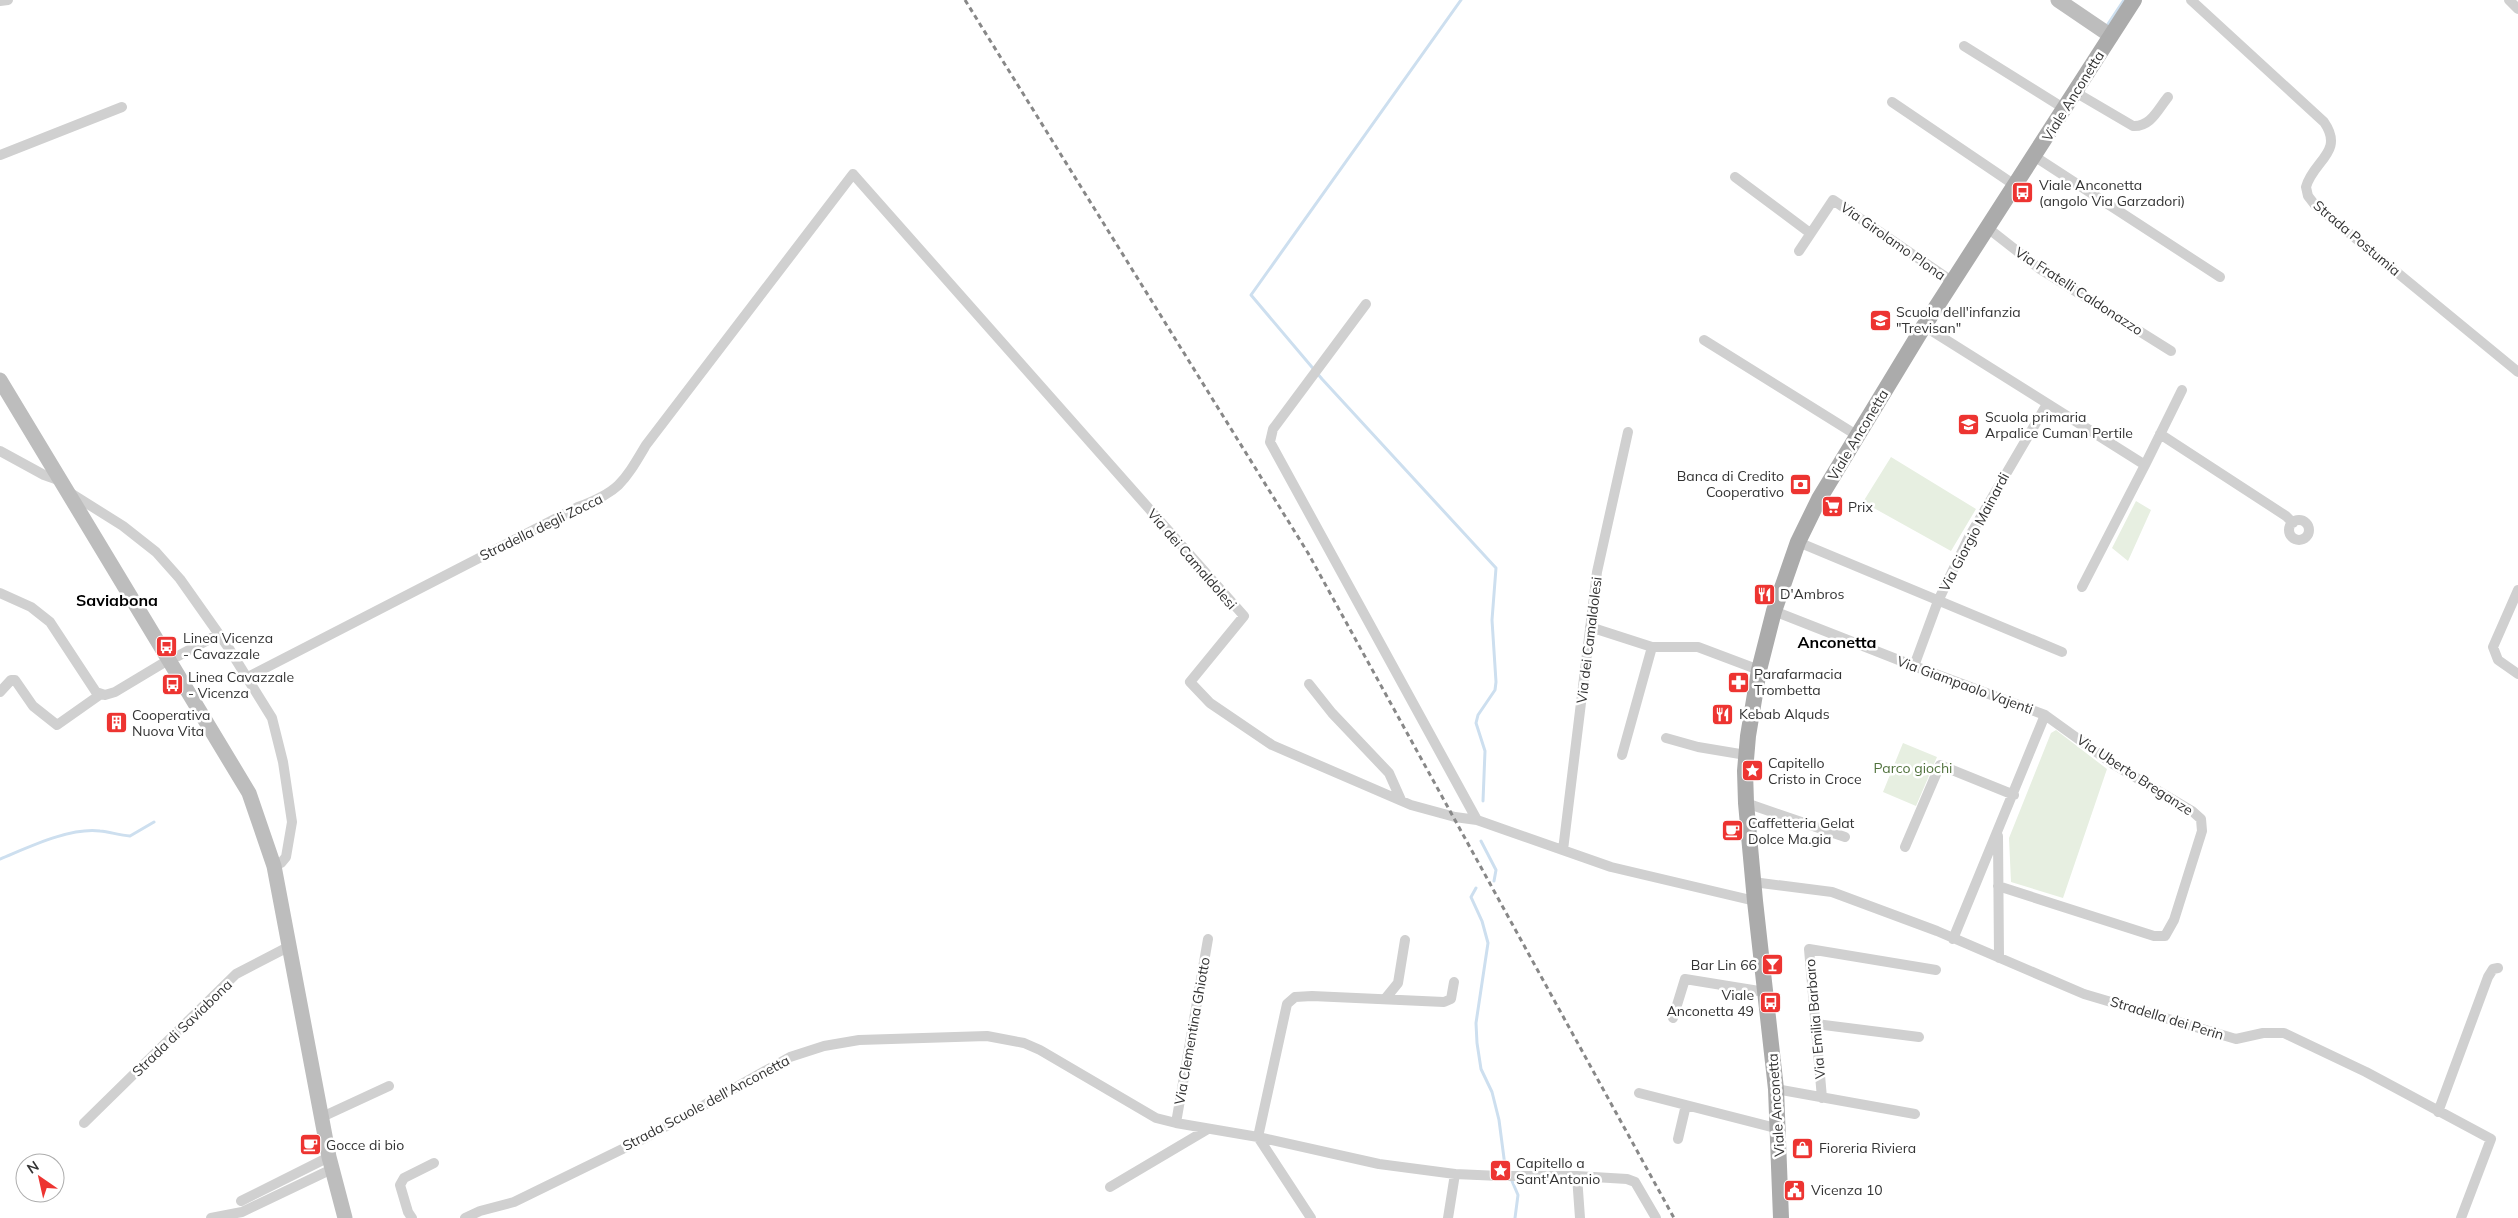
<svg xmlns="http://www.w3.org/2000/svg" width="2518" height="1218" viewBox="0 0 2518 1218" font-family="Mulish,sans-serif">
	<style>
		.green { fill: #e7efe1 }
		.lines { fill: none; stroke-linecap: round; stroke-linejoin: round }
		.stream { stroke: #cddfef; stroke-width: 3 }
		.street { stroke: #d0d0d0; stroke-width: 10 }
		.secondary { stroke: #bdbdbd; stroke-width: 15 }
		.primary { stroke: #ababab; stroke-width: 16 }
		.rail { stroke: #888; stroke-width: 3; stroke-dasharray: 5 4; stroke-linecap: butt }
		.labels { text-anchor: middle; stroke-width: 5; stroke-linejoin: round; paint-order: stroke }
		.street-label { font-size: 14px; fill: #333; stroke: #fff }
		.poi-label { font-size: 14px; fill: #333; stroke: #fff; text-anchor: start }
		.park-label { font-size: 14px; fill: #51723d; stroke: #fff }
		.quarter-label { font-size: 16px; font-weight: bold; fill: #000; stroke: #fff }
	</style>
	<rect width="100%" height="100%" fill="#fff"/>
	<path class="green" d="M1891 457 1976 509 1951 551 1863 502Z
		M2136 501 2151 510 2128 561 2112 548Z
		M2056 730 2107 769 2063 898 2011 882 2009 838 2051 733Z
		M1903 743 1937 757 1916 806 1883 792Z"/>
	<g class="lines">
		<path class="stream" d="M1461 0 1251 295 1322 379 1496 568 1492 620 1496 682 1495 690 1478 715 1476 723 1485 751 1483 801
			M2106 27 2124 0
			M1481 841 1496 870 1494 881
			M0 859C27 848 70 827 100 831 110 832 119 835 130 836L154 822
			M1476 888 1471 897 1482 921 1488 943 1476 1023 1477 1043 1481 1069 1492 1092 1499 1120 1505 1166
			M1512 1181 1518 1195 1515 1218"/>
		<path class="street" d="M2191 0 2324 122C2345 152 2313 161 2306 187L2308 196 2315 205 2518 372
			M2509 0 2518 9
			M0 1 8 0
			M1964 46 2065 109
			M2075 92 2133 126C2151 127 2158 109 2168 97
			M1892 102 2016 186
			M0 155 122 107
			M2034 156 2220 277
			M1735 177 1810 233
			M1989 229 2040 269 2171 351
			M1799 251 1833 200 1953 282
			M1366 304 1273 429 1270 442 1477 820
			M1924 326 2145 465 2082 587
			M1704 340 1858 436
			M2160 434 2286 516 2293 523
			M0 451 44 475 61 481
			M2145 465 2182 390
			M72 494 123 526 156 552 180 579 228 647 272 718 283 762 292 822 286 857 281 863 274 866
			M2289 530a10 10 0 1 1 20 0a10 10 0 1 1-20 0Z
			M1798 542 2062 652
			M2518 590 2493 647 2498 660 2518 674
			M0 593 31 607 50 622 96 692 105 695 115 692 170 659
			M1774 611 1914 666 2045 715 2113 764 2192 811 2201 819 2202 831 2174 920 2165 936H2154L1998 886
			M1590 627 1652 647
			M178 656 219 634
			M1914 666 1938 601 1969 537 2047 404
			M248 677 578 507C619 492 624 482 646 445L853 174 1244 616 1190 682 1210 703 1272 745 1411 805 1455 817 1477 820 1611 867 1755 901
			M1309 684 1332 713 1389 773 1401 800
			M0 692 11 680H15L33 706 57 725 101 694
			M1666 738 1698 747 1746 755
			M1622 755 1652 647H1698L1759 670
			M1746 803 1845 837
			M1998 836 1999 958
			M1905 847 1940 765 2014 795
			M1563 850 1597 572 1628 432
			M1753 882 1832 892 1937 931 2084 994 2236 1039 2263 1033H2284L2366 1072 2491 1139 2461 1218
			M1953 939 2045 715
			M1385 999 1398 983 1405 940
			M1673 1018 1685 979 1765 992
			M1816 1024 1919 1037
			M1776 1089 1915 1114
			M1639 1093 1779 1129
			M1822 1098 1809 949 1936 970
			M2438 1112 2488 977 2493 969 2498 968
			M322 1117 389 1086
			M84 1123 236 974 290 946
			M1176 1123 1208 939
			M1678 1139 1686 1105
			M1577 1176 1580 1218
			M1110 1187 1208 1129
			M241 1201 329 1157
			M211 1218 242 1212 332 1169
			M412 1218 408 1212 400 1185 404 1178 434 1163
			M465 1218 480 1211 514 1202 647 1137 790 1057 824 1046 859 1040 987 1036 1024 1043 1040 1050 1156 1118 1176 1123 1258 1137 1379 1164 1455 1174 1500 1176H1577L1627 1179 1635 1182 1656 1218
			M1311 1218 1258 1137 1287 1004 1295 997 1312 996 1444 1002 1451 999 1454 982
			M1448 1218 1455 1174"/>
		<path class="secondary" d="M2058 0 2111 36
			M0 380 249 793 274 866 329 1157 345 1218"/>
		<path class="primary" d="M1781 1218 1776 1089 1755 901 1746 803 1745 771 1748 736 1759 670 1774 611 1798 542 1819 499 1924 326 2134 0"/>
		<path class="rail" d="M965 0 1308 553 1674 1218"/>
	</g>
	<defs>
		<symbol id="bus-square" viewBox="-11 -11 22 22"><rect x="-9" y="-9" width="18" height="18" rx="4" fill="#ed3431" stroke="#fff"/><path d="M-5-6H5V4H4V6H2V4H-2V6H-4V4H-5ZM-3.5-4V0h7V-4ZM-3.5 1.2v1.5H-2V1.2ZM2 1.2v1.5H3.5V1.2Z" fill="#fff"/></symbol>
		<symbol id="school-square" viewBox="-11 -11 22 22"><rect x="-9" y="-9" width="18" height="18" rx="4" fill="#ed3431" stroke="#fff"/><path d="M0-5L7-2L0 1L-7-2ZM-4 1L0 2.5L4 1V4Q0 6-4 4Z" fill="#fff"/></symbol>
		<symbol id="bank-square" viewBox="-11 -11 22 22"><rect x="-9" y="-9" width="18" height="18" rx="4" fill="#ed3431" stroke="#fff"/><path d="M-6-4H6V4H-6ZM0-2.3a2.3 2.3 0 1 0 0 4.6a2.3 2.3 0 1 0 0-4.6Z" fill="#fff"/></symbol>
		<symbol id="supermarket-square" viewBox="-11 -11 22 22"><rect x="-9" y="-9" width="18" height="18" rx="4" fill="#ed3431" stroke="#fff"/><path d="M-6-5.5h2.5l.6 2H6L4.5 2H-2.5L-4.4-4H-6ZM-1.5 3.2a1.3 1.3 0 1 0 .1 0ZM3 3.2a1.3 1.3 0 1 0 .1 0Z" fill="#fff"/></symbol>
		<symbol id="restaurant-square" viewBox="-11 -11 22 22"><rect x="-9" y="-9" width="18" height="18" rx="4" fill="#ed3431" stroke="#fff"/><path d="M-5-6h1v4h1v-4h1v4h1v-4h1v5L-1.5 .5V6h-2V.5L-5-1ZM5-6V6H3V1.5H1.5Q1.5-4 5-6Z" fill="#fff"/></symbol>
		<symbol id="pharmacy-square" viewBox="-11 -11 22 22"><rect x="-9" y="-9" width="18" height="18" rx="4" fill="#ed3431" stroke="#fff"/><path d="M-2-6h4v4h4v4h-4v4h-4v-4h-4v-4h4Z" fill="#fff"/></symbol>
		<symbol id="building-square" viewBox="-11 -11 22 22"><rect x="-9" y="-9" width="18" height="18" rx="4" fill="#ed3431" stroke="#fff"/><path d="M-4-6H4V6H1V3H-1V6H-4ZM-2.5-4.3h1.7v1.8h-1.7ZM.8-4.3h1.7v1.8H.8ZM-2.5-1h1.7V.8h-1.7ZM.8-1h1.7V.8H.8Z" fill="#fff"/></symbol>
		<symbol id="sight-square" viewBox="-11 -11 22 22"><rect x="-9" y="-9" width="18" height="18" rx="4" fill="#ed3431" stroke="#fff"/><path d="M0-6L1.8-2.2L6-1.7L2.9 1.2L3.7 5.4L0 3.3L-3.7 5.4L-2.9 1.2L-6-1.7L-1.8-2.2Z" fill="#fff"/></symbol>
		<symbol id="cafe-square" viewBox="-11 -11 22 22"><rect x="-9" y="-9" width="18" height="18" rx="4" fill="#ed3431" stroke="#fff"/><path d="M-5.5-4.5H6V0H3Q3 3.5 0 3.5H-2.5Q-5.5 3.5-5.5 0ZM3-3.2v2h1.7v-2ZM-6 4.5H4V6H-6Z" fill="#fff"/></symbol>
		<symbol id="bar-square" viewBox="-11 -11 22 22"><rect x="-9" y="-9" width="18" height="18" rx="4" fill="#ed3431" stroke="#fff"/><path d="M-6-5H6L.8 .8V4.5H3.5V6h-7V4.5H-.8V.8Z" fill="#fff"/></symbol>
		<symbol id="shop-square" viewBox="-11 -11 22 22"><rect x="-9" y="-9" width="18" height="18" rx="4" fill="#ed3431" stroke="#fff"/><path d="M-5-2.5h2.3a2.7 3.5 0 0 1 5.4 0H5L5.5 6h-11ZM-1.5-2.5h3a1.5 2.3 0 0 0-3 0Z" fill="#fff"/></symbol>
		<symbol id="civic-square" viewBox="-11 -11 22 22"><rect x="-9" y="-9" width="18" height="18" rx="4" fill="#ed3431" stroke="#fff"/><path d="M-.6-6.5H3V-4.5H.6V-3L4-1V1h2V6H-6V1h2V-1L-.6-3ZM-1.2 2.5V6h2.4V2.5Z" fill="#fff"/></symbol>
	</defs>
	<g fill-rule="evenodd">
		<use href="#bus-square" x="2010" y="180" width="25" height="25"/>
		<use href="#school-square" x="1868" y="308" width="25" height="25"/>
		<use href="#school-square" x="1956" y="412" width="25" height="25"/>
		<use href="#bank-square" x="1788" y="472" width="25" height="25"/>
		<use href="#supermarket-square" x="1820" y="494" width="25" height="25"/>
		<use href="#restaurant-square" x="1752" y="582" width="25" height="25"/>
		<use href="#bus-square" x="154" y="634" width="25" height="25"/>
		<use href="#pharmacy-square" x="1726" y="670" width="25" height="25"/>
		<use href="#bus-square" x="160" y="672" width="25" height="25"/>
		<use href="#restaurant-square" x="1710" y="702" width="25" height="25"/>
		<use href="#building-square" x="104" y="710" width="25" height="25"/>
		<use href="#sight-square" x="1740" y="758" width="25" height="25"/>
		<use href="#cafe-square" x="1720" y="818" width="25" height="25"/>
		<use href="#bar-square" x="1760" y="952" width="25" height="25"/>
		<use href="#bus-square" x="1758" y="990" width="25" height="25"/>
		<use href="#cafe-square" x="298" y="1132" width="25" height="25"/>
		<use href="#shop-square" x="1790" y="1136" width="25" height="25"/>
		<use href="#sight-square" x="1488" y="1158" width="25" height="25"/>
		<use href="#civic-square" x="1782" y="1178" width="25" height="25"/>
	</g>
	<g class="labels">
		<g class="street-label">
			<text transform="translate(2073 96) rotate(-58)" y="5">Viale Anconetta</text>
			<text transform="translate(2357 238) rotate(40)" y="5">Strada Postumia</text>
			<text transform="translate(1893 241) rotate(35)" y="5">Via Girolamo Plona</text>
			<text transform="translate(2079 291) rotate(33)" y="5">Via Fratelli Caldonazzo</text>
			<text transform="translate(1858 435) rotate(-59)" y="5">Viale Anconetta</text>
			<text transform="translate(541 527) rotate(-26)" y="5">Stradella degli Zocca</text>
			<text transform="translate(1974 532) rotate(-62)" y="5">Via Giorgio Mainardi</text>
			<text transform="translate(1192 559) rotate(49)" y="5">Via dei Camaldolesi</text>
			<text transform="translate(1589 640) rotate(-83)" y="5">Via dei Camaldolesi</text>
			<text transform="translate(1965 685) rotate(20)" y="5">Via Giampaolo Vajenti</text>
			<text transform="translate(2135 775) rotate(33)" y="5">Via Uberto Breganze</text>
			<text transform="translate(2167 1018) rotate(17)" y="5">Stradella dei Perin</text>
			<text transform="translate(1815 1019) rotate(-95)" y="5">Via Emilia Barbaro</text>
			<text transform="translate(182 1028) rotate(-44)" y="5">Strada di Saviabona</text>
			<text transform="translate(1192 1031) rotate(-80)" y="5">Via Clementina Ghiotto</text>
			<text transform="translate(706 1103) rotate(-28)" y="5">Strada Scuole dell'Anconetta</text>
			<text transform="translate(1776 1105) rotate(-94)" y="5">Viale Anconetta</text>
		</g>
		<g class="poi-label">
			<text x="2039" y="190">Viale Anconetta<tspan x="2039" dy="16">(angolo Via Garzadori)</tspan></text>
			<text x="1896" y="317">Scuola dell'infanzia<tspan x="1896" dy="16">"Trevisan"</tspan></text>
			<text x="1985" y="422">Scuola primaria<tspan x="1985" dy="16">Arpalice Cuman Pertile</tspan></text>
			<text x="1784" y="481" text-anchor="end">Banca di Credito<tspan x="1784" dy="16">Cooperativo</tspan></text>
			<text x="1848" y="512">Prix</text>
			<text x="1780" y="599">D'Ambros</text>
			<text x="183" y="643">Linea Vicenza<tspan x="183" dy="16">- Cavazzale</tspan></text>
			<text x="1754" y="679">Parafarmacia<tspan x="1754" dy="16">Trombetta</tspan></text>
			<text x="188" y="682">Linea Cavazzale<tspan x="188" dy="16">- Vicenza</tspan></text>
			<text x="1739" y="719">Kebab Alquds</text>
			<text x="132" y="720">Cooperativa<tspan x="132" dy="16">Nuova Vita</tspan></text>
			<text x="1768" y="768">Capitello<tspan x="1768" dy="16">Cristo in Croce</tspan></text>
			<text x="1748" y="828">Caffetteria Gelat<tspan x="1748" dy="16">Dolce Ma.gia</tspan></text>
			<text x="1757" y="970" text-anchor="end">Bar Lin 66</text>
			<text x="1754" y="1000" text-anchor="end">Viale<tspan x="1754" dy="16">Anconetta 49</tspan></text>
			<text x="326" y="1150">Gocce di bio</text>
			<text x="1819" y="1153">Fioreria Riviera</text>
			<text x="1516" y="1168">Capitello a<tspan x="1516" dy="16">Sant'Antonio</tspan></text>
			<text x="1811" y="1195">Vicenza 10</text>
		</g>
		<g class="park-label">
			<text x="1913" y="773">Parco giochi</text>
		</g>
		<g class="quarter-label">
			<text x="117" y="606">Saviabona</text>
			<text x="1837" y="648">Anconetta</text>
		</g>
	</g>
	<g transform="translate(40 1178) rotate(326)"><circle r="24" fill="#ffffff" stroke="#adadad"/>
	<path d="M0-4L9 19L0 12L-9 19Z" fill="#ed3431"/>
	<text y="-8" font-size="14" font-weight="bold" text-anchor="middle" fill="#333333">N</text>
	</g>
</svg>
